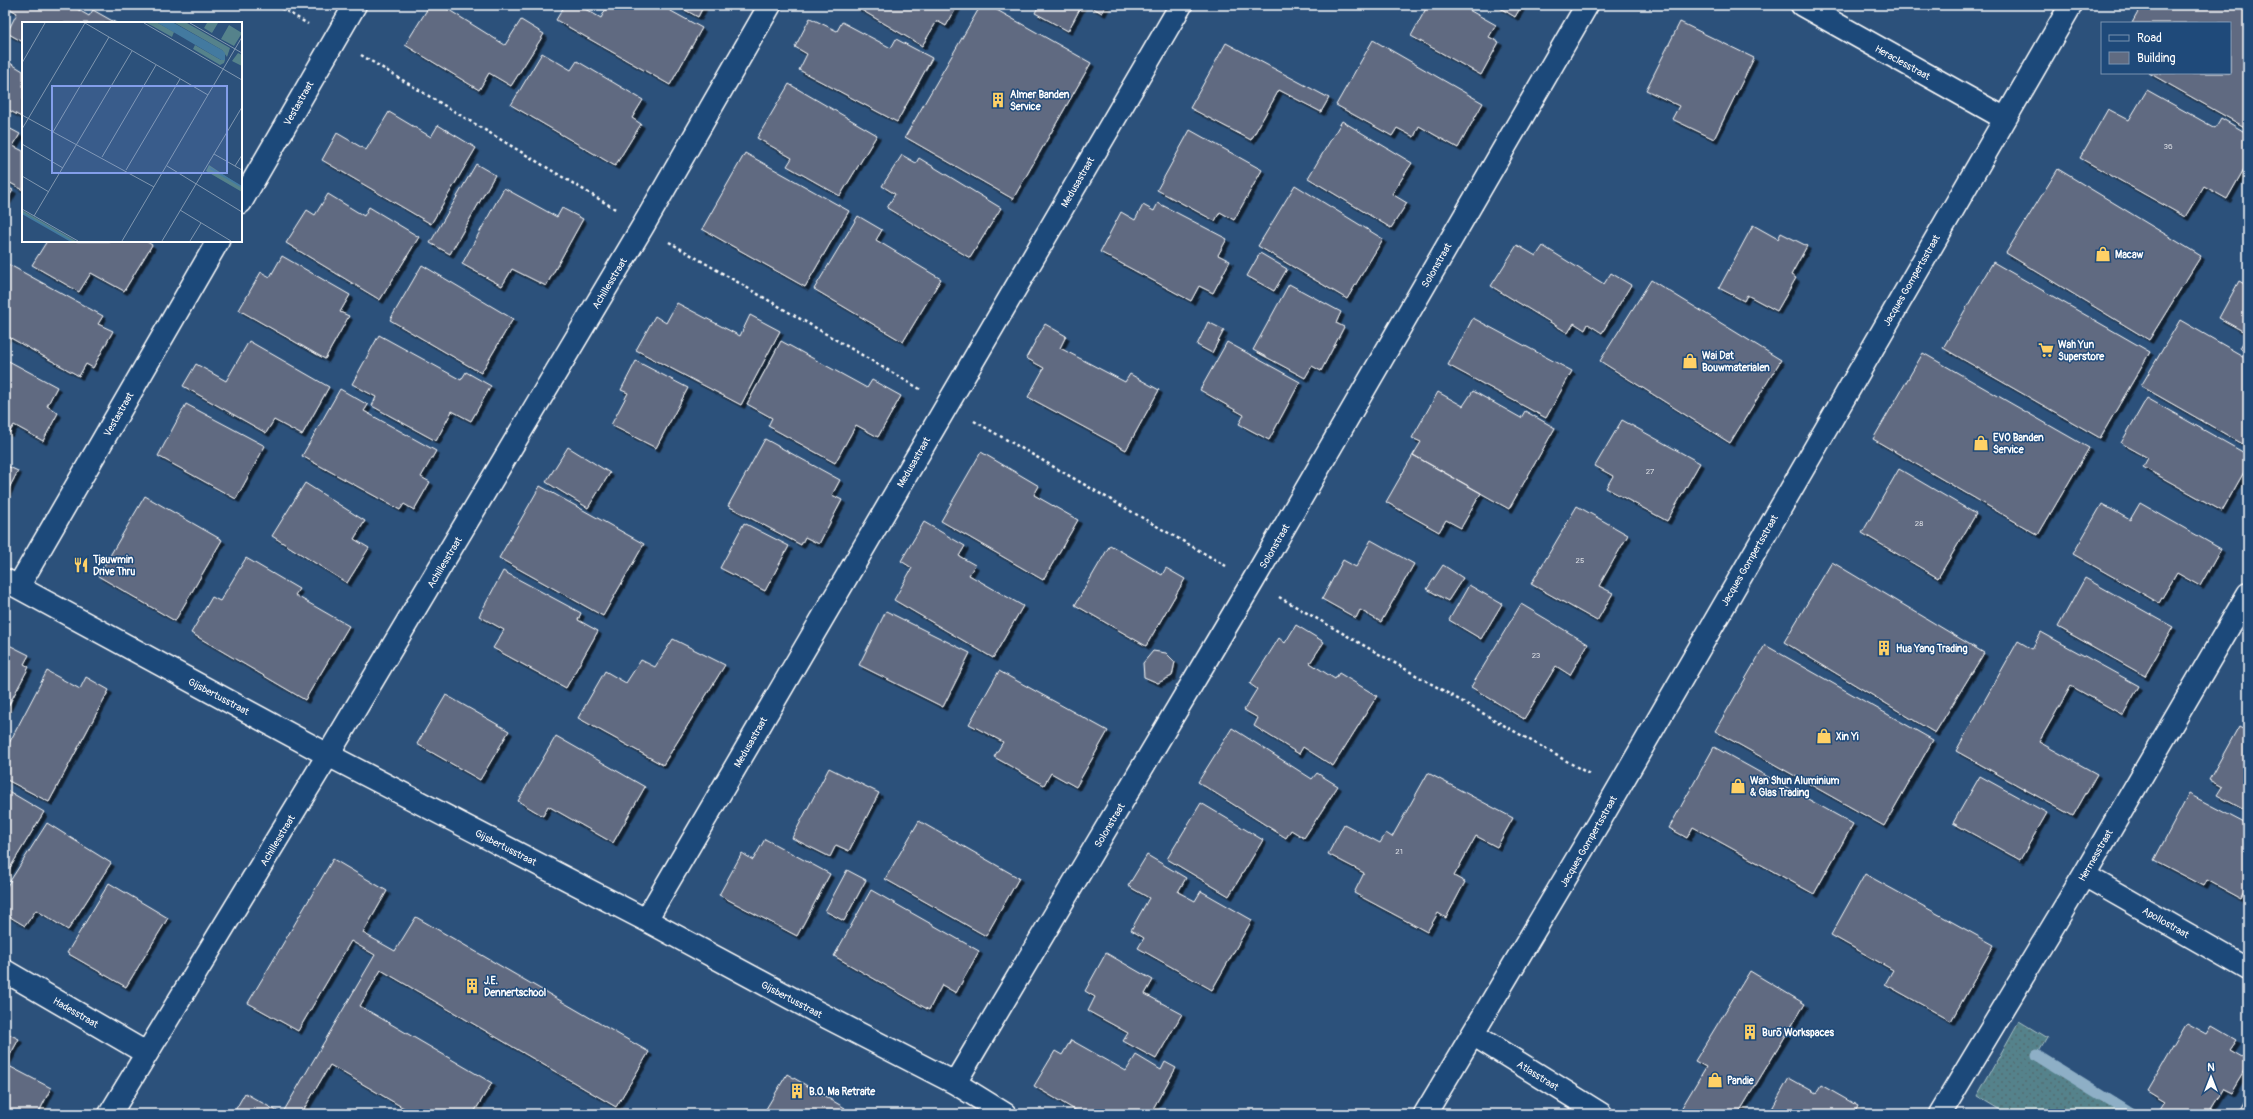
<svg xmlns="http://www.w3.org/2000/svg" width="2253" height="1119" viewBox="0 0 2253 1119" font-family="Pangolin,sans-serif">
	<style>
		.grass { fill: url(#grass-dots); stroke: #aac0c5 }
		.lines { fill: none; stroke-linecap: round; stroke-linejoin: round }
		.stream { stroke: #8eafc6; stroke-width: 11 }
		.building { fill: #606b81; stroke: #fff; filter: url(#shadow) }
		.street-casing { stroke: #fff; stroke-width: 25 }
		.secondary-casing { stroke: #fff; stroke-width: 25 }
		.path { stroke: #fff; stroke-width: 2.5; stroke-dasharray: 3 3; stroke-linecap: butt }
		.street { stroke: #1f4a7a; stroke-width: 22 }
		.secondary { stroke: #1f4a7a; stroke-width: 22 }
		.labels { text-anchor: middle; stroke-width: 3; stroke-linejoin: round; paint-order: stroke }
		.number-label { font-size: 8px; fill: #d7dae0 }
		.street-label { font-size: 10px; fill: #fff; stroke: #1f4a7a }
		.poi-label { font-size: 10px; font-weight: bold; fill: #fff; stroke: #1f4a7a; text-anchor: start }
		.inset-river { fill: none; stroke: #437aa0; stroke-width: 2 }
		.inset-road { fill: none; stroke: #8097b0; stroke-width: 1 }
		.view { fill: #839eea; fill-opacity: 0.15; stroke: #839eea; stroke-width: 2 }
		.inset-edge { fill: none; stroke: #fff; stroke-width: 2 }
	</style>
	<defs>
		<pattern id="grass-dots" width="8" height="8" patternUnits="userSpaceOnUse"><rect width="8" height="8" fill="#55828b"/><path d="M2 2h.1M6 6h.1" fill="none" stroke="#516a6f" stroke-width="1.8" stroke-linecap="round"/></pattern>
		<filter id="shadow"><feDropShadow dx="3.5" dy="3.5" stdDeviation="0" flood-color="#0009"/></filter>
	</defs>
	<rect width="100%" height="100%" fill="#2c517b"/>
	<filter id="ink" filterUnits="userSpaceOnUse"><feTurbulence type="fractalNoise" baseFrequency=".025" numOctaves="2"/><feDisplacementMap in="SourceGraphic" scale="8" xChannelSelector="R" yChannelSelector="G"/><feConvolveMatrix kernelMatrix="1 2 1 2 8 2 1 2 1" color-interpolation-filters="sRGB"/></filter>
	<g filter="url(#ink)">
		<path class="grass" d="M2019 1021 2047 1038 2037 1055 2132 1114H2007L1977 1096Z"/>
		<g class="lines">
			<path class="stream" d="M2037 1055 2132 1114"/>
		</g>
		<path class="building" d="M11 5H70L89 16 93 10 116 23H23V42L7 33 17 13 9 8Z
			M430 5H441L505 45 521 20 544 34 511 86 489 73 479 90 405 45Z
			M565 5H578L601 18 608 5H660L702 28 670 85 556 20Z
			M676 5H704L698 17Z
			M853 5H958L946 26 937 21 922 46Z
			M981 5H988L1091 63 1013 199 905 137Z
			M1039 5H1082L1068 31 1035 13Z
			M1088 5H1106L1102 13Z
			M1428 5H1460L1496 25 1489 37 1499 42 1481 75 1411 36Z
			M1495 5H1522L1515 17Z
			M2142 5H2248V129L2149 73H2230V23H2132Z
			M810 18 837 31 842 22 891 48 896 39 932 58 897 122 799 70 807 54 795 47Z
			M1680 22 1754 58 1714 139 1672 119 1679 106 1646 90Z
			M1373 40 1483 103 1458 148 1419 126 1414 137 1397 128 1392 136 1336 105Z
			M1226 43 1329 98 1321 112 1279 90 1251 140 1190 108Z
			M542 53 571 70 577 61 643 100 632 118 641 124 615 166 511 105Z
			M5 60 23 71V118L5 108Z
			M789 84 877 135 840 196 787 166 792 158 757 138Z
			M2147 90 2215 128 2221 118 2248 134V162L2227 199 2204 186 2185 217 2080 158 2108 109 2129 120Z
			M389 112 431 137 438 125 476 148 431 224 322 160 337 133 366 150Z
			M1342 121 1412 163 1392 194 1407 203 1391 228 1308 178Z
			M5 126 20 134 13 146 23 151V190L5 180Z
			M1190 130 1262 170 1234 220 1220 212 1215 221 1157 190Z
			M745 153 849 211 805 287 702 229Z
			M902 155 916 163 919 158 1001 208 970 258 887 208 895 194 882 186Z
			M476 164 495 175 450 254 430 243Z
			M2058 169 2201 256 2149 340 2006 253Z
			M1295 185 1383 239 1347 299 1258 246Z
			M5 186 13 190 5 204Z
			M504 188 557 217 562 208 583 219 546 286 512 269 502 286 462 264Z
			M328 194 364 216 369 207 419 237 380 300 286 243 307 210 315 215Z
			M1158 203 1227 239 1218 255 1230 261 1213 293 1199 286 1191 301 1100 252 1121 212 1135 220 1143 205 1154 211Z
			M858 216 882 230 876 240 941 279 903 342 814 289Z
			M1753 225 1778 239 1781 233 1807 246 1791 275 1796 278 1777 311 1747 295 1744 301 1719 288Z
			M47 241H146L152 245 124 291 91 273 79 292 32 265Z
			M1517 245 1536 256 1543 246 1604 284 1611 273 1631 285 1602 333 1588 324 1585 330 1574 323 1568 333 1491 286Z
			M1260 253 1287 269 1274 291 1247 276Z
			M282 256 350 295 340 312 349 316 325 359 239 310 261 272 270 277Z
			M1993 262 2150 352 2100 438 1943 348Z
			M6 263 103 316 98 324 113 331 93 368 86 364 79 376 7 336 5 340Z
			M422 265 513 319 481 373 390 320Z
			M1651 280 1781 360 1730 443 1600 361Z
			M2239 281 2248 286V334L2219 318Z
			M1289 284 1341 312 1336 323 1344 327 1321 371 1312 366 1305 378 1253 350Z
			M677 303 740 336 750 315 780 331 741 405 636 350 655 316 666 323Z
			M1473 318 1572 371 1546 418 1448 365Z
			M2180 320 2248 359V447L2141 386Z
			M1208 322 1224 330 1212 353 1197 345Z
			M1045 324 1066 336 1060 348 1125 382 1130 374 1159 390 1126 450 1028 397 1044 368 1026 358Z
			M2248 334V352L2240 348Z
			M379 335 461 380 466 372 491 386 471 421 452 411 436 441 372 406 376 397 352 384Z
			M249 341 329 387 302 435 274 420 266 433 183 386 196 364 226 381Z
			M781 341 867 388 872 380 901 396 878 437 856 425 835 463 768 426 772 418 747 404Z
			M1227 342 1300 382 1269 440 1239 424 1244 415 1200 390Z
			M1923 353 2089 448 2038 535 1873 439Z
			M5 359 57 387 47 406 58 413 43 441 14 425 9 433 5 431Z
			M636 361 688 388 656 448 611 425 628 393 621 390Z
			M340 389 368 405 364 411 436 451 421 477 430 482 414 510 404 504 400 510 302 456Z
			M1473 391 1521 418 1525 411 1555 428 1509 509 1413 455 1421 442 1412 438 1438 392 1463 406Z
			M2147 398 2248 455V465L2222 511 2143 467 2148 458 2121 443Z
			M186 404 265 446 236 499 158 456Z
			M1622 420 1700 463 1667 521 1606 488 1613 476 1595 466Z
			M765 439 840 480 832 495 842 500 819 544 805 537 801 545 728 506Z
			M568 447 610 473 588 508 546 482Z
			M981 452 1039 486 1034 495 1078 520 1043 580 941 521Z
			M1413 455 1481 493 1461 528 1446 520 1439 532 1386 502Z
			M5 465 18 471 5 496Z
			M1899 469 1976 514 1938 578 1862 533Z
			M305 483 365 521 354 539 369 548 347 583 272 536Z
			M540 486 644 544 603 616 499 558Z
			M145 496 222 540 175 621 98 576Z
			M2140 503 2221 549 2200 586 2177 573 2159 603 2073 554 2102 504 2130 520Z
			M1577 506 1628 535 1599 586 1613 593 1597 621 1531 584Z
			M924 522 965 546 959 556 975 565 969 575 1023 606 993 658 894 600 912 568 901 561Z
			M744 523 789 546 765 591 720 568Z
			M1371 540 1414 564 1381 622 1360 610 1356 618 1322 599 1343 560 1356 567Z
			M1110 545 1162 575 1166 568 1185 579 1146 646 1075 605Z
			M246 558 299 589 295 595 349 626 305 700 191 633 212 597 220 601Z
			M1832 562 1984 653 1935 733 1784 642Z
			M1443 565 1463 578 1448 601 1427 589Z
			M503 571 581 613 578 620 598 631 566 688 493 648 504 630 479 616Z
			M2085 578 2173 627 2145 676 2058 627Z
			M1469 585 1502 604 1481 639 1449 620Z
			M1521 604 1588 644 1570 675 1556 666 1524 719 1471 687Z
			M886 611 970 653 943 707 859 665Z
			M1296 625 1324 642 1310 663 1335 679 1339 673 1377 696 1333 766 1303 747 1299 754 1254 726 1258 718 1244 710 1257 689 1250 684 1279 638 1285 643Z
			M2041 632 2139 686 2123 715 2071 686 2039 742 2097 774 2073 816 1956 751 2018 641 2032 649Z
			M673 639 725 665 663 765 578 718 605 671 626 683 641 660 655 667Z
			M5 643 29 655 24 664 29 667 5 712Z
			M1765 645 1933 740 1884 826 1715 731Z
			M1153 651 1166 653 1175 662 1172 676 1158 683 1144 677 1143 663Z
			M47 671 80 689 86 677 109 690 49 802 5 779V751Z
			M999 671 1108 731 1076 787 1051 773 1044 785 994 757 1003 742 969 724Z
			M446 695 509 731 480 780 417 744Z
			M2239 726 2248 731V812L2217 795 2222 787 2209 780Z
			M1232 728 1312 779 1317 773 1338 786 1304 838 1291 830 1286 838 1198 782Z
			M556 736 645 787 613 843 548 806 543 816 518 801Z
			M1714 747 1853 824 1814 894 1693 827 1687 838 1669 828Z
			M829 768 879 793 849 851 836 845 830 857 792 838Z
			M1428 773 1513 818 1497 847 1476 836 1454 876 1465 882 1446 918 1438 913 1427 932 1354 893 1364 873 1328 854 1344 824 1380 843 1386 833 1392 837Z
			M1980 776 2047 813 2020 860 1953 823Z
			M5 789 44 812 5 876Z
			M2189 794 2248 825V883L2240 898 2207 880 2204 886 2154 860Z
			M1201 803 1263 840 1229 896 1167 859Z
			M919 821 1019 878 986 936 885 879Z
			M47 823 111 863 68 930 36 910 25 926 5 914V889Z
			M765 839 830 874 797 936 719 895 742 853 753 860Z
			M1147 855 1186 878 1178 892 1195 901 1201 891 1252 920 1212 990 1138 948 1144 938 1131 930 1149 898 1128 886Z
			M333 859 387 891 363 933 395 951 416 917 649 1052 616 1107 381 970 360 1006 492 1083 473 1114H414L330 1065 301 1114H233L245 1093 282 1114 375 955 351 941 298 1031 248 1003Z
			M847 870 866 880 844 921 825 911Z
			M1865 874 1994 945 1951 1021 1885 984 1893 970 1831 935Z
			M109 883 168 918 126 987 67 953Z
			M871 890 979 951 956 993 942 985 929 1010 834 956Z
			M1106 953 1153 980 1145 994 1182 1014 1156 1059 1123 1041 1128 1033 1088 1011 1095 997 1085 991Z
			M1750 971 1805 1004 1738 1114H1678L1706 1067 1695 1061Z
			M2187 1023 2207 1034 2212 1026 2236 1040 2229 1050 2248 1061V1064L2231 1092 2223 1088 2207 1114H2167L2160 1110 2165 1102 2147 1091Z
			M5 1032 19 1039 5 1064Z
			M1071 1040 1126 1071 1136 1055 1161 1070 1165 1062 1176 1068 1150 1114H1082L1034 1086 1055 1051 1062 1055Z
			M5 1064 51 1088 38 1114H5Z
			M787 1074 845 1108 841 1114H763Z
			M1789 1078 1816 1093 1821 1085 1858 1106 1854 1114H1769Z
			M2248 1092V1114H2236Z"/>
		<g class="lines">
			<defs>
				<path id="street" d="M1802 5 2004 118
					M241 202 355 5
					M5 580 328 755 646 920 815 1011 955 1083 1005 1114
					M18 587 218 241
					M2084 875 2248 969
					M646 920 1181 5
					M5 971 146 1053
					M1474 1035 1601 1114
					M955 1083 1253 581 1587 5
					M110 1114 328 755 643 226 770 5
					M1940 1114 2084 875 2248 594"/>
				<path id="secondary" d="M1425 1114 1603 815 2071 5"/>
			</defs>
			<use href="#street" class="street-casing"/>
			<use href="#secondary" class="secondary-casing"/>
			<path class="path" d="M276 5 308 24
				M361 55 617 210
				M669 242 920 389
				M974 421 1226 566
				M1279 597 1591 775"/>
			<use href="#street" class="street"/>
			<use href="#secondary" class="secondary"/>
		</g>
	</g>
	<defs>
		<symbol id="building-bare" viewBox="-9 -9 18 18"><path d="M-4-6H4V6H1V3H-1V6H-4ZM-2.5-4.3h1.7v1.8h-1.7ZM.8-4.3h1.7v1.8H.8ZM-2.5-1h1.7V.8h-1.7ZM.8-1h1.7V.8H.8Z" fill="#ffd166" stroke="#1f4a7a" stroke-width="2.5" paint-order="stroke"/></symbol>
		<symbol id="shop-bare" viewBox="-9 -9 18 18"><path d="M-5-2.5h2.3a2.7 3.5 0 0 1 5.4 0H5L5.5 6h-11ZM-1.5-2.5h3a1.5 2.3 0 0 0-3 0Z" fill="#ffd166" stroke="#1f4a7a" stroke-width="2.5" paint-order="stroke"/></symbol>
		<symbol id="supermarket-bare" viewBox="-9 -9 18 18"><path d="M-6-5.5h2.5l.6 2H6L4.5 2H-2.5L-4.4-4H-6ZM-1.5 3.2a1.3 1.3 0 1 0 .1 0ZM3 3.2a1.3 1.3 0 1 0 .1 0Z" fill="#ffd166" stroke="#1f4a7a" stroke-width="2.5" paint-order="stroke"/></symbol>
		<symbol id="restaurant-bare" viewBox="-9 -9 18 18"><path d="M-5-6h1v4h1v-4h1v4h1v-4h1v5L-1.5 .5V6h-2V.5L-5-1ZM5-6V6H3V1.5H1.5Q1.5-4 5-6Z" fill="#ffd166" stroke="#1f4a7a" stroke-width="2.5" paint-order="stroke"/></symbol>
	</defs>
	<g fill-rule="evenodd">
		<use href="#building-bare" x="987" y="89" width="22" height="22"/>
		<use href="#shop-bare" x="2092" y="243" width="22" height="22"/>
		<use href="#supermarket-bare" x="2035" y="339" width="22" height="22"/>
		<use href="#shop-bare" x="1679" y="350" width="22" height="22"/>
		<use href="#shop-bare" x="1970" y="432" width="22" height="22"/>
		<use href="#restaurant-bare" x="70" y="554" width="22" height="22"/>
		<use href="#building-bare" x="1873" y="637" width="22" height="22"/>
		<use href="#shop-bare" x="1813" y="725" width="22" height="22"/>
		<use href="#shop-bare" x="1727" y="775" width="22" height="22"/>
		<use href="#building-bare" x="461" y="975" width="22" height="22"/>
		<use href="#building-bare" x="1739" y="1021" width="22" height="22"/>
		<use href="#shop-bare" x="1704" y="1069" width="22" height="22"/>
		<use href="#building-bare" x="786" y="1080" width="22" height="22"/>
	</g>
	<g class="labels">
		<g class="number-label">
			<text x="2168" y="149">36</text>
			<text x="1650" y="474">27</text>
			<text x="1919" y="526">28</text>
			<text x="1580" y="563">25</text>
			<text x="1536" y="658">23</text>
			<text x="1399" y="854">21</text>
		</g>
		<g class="street-label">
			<text transform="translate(1903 62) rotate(29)" y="4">Heraclesstraat</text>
			<text transform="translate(298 103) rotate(-60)" y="4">Vestastraat</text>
			<text transform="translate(1077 182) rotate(-60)" y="4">Medusastraat</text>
			<text transform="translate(1436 265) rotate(-60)" y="4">Solonstraat</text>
			<text transform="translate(1911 280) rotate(-60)" y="4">Jacques Gompertsstraat</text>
			<text transform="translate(609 283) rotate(-59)" y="4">Achillesstraat</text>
			<text transform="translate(118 414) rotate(-60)" y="4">Vestastraat</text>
			<text transform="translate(913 462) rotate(-60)" y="4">Medusastraat</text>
			<text transform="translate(1274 546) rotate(-60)" y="4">Solonstraat</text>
			<text transform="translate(1749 560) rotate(-60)" y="4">Jacques Gompertsstraat</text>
			<text transform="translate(444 562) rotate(-59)" y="4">Achillesstraat</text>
			<text transform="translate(219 696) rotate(28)" y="4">Gijsbertusstraat</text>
			<text transform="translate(750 742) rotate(-60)" y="4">Medusastraat</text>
			<text transform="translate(1109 825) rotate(-59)" y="4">Solonstraat</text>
			<text transform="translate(277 840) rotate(-59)" y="4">Achillesstraat</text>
			<text transform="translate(1588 841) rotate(-60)" y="4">Jacques Gompertsstraat</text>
			<text transform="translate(506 847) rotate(27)" y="4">Gijsbertusstraat</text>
			<text transform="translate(2095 855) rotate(-60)" y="4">Hermesstraat</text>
			<text transform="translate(2166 922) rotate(30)" y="4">Apollostraat</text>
			<text transform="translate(792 999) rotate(28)" y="4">Gijsbertusstraat</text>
			<text transform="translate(76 1012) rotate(30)" y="4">Hadesstraat</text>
			<text transform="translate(1538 1075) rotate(32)" y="4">Atlasstraat</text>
		</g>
		<g class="poi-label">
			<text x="1010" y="98">Almer Banden<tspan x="1010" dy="12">Service</tspan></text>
			<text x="2115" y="258">Macaw</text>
			<text x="2058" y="348">Wah Yun<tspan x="2058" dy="12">Superstore</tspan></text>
			<text x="1702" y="359">Wai Dat<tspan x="1702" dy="12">Bouwmaterialen</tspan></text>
			<text x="1993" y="441">EVO Banden<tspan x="1993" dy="12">Service</tspan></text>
			<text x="93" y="563">Tjauwmin<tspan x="93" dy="12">Drive Thru</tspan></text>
			<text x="1896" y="652">Hua Yang Trading</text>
			<text x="1836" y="740">Xin Yi</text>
			<text x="1750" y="784">Wan Shun Aluminium<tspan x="1750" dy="12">&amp; Glas Trading</tspan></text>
			<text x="484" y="984">J.E.<tspan x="484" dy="12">Dennertschool</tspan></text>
			<text x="1762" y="1036">Burō Workspaces</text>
			<text x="1727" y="1084">Pandie</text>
			<text x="809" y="1095">B.O. Ma Retraite</text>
		</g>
	</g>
	<g transform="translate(22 22)">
		<rect width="220" height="220" fill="#2c517b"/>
		<path d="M125 1H136L152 10 150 15ZM153 1H165L208 26 205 35 200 28ZM185 1H196L190 11 182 6ZM207 3 220 11 212 24 199 17ZM173 23 199 38H203L202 41 198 43 171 27ZM216 31 220 33V44L210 39ZM187 143 220 165V170L184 149ZM0 188 54 219H49L0 191Z" fill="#55828b"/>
		<path d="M136 1H152L200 28 203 31V38H199Z" fill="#437aa0"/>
		<path class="inset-river" d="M188 146 220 165M0 191 49 219"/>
		<path class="inset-road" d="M63 1 186 73M122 1 220 58M168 1 220 31M0 41 23 1M0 93 132 165M0 107 63 1M31 110 87 15M0 122 41 146M192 132 220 148M80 135 134 43M145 144 220 190M213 144 220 133M104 148 158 57M0 154 27 170M0 187 56 219M158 188 209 219M12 194 110 29M100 219 220 15M140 219 220 85M168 219 179 201"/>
		<path class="view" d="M30 64H205V151H30Z"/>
		<rect width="220" height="220" class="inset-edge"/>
	</g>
	<rect width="2253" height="1119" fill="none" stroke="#1f4a7a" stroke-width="20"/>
	<rect x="10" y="10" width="2233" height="1099" fill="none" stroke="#fff" stroke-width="1.5" filter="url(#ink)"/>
	<rect x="2101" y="22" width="130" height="52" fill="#1f4a7a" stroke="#7992af"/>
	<rect x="2109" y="35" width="20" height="6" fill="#1f4a7a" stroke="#7992af"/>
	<text x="2137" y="42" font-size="12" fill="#ffffff">Road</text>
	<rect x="2109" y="52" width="20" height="12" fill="#606b81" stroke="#7992af"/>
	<text x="2137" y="62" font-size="12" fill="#ffffff">Building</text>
	<g transform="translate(2211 1077)" stroke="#1f4a7a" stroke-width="3" paint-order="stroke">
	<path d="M0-3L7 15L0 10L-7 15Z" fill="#ffffff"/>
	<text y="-6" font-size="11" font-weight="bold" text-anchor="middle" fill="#ffffff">N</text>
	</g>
</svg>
